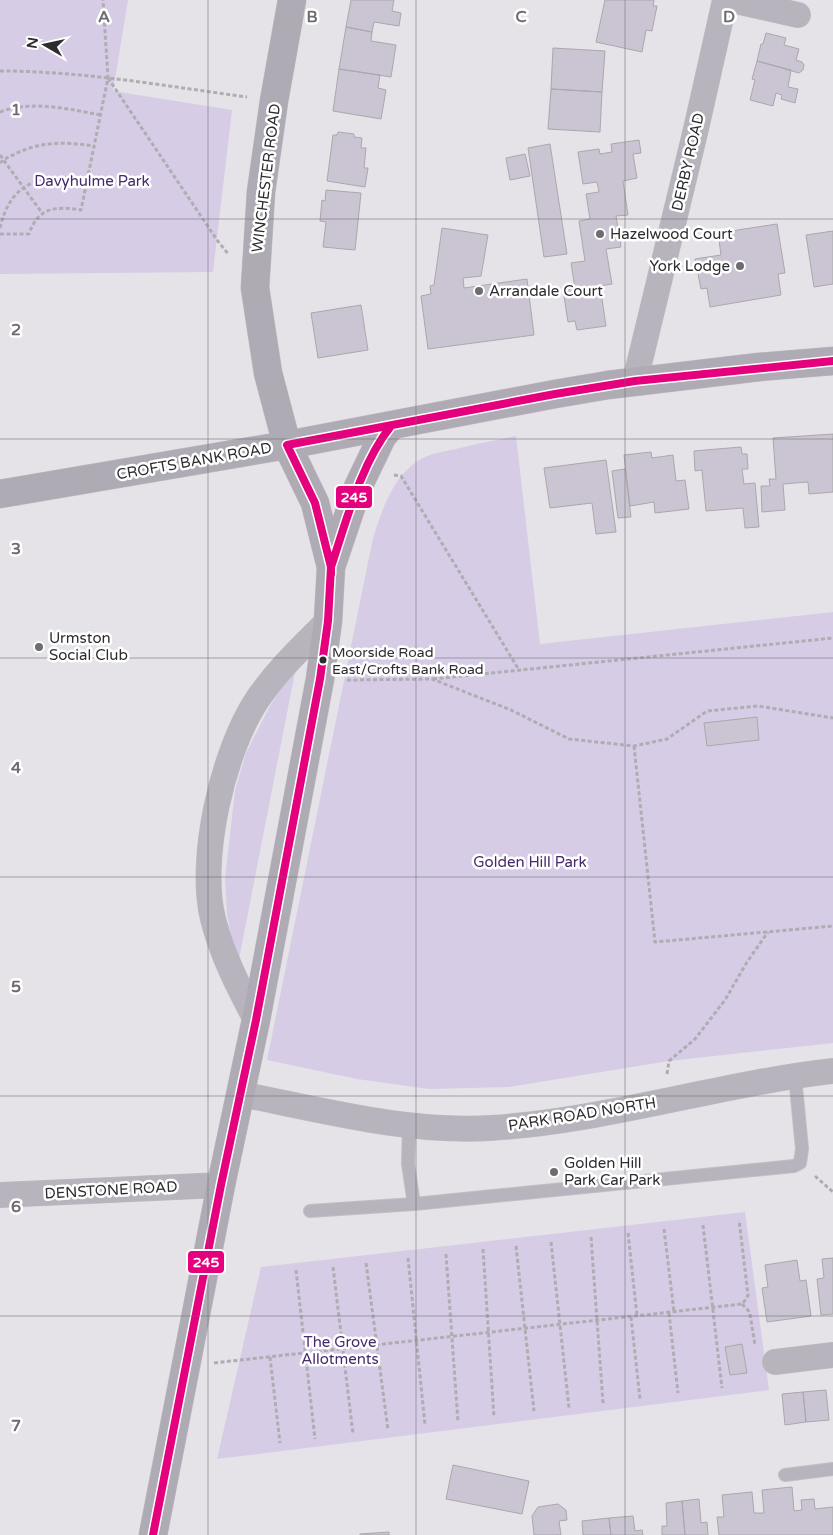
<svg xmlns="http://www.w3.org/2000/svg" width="833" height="1535" viewBox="0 0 833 1535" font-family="'Varela Round',sans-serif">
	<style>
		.green { fill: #d6cce6 }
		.building { fill: #cbc5d3; stroke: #a9a8ab }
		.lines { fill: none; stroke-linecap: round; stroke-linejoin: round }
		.lane-casing { stroke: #c0bfc2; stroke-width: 14 }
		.street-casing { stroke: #c0bfc2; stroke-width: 26 }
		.secondary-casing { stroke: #c0bfc2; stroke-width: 29 }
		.path { stroke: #afadb2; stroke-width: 3; stroke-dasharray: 4 2.5; stroke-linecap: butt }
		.lane { stroke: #b7b4bd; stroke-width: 12 }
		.street { stroke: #b7b4bd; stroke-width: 25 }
		.secondary { stroke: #afabb5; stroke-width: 28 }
		.bus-1-casing { stroke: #fff; stroke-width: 11 }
		.bus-1 { stroke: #e5007d; stroke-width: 8 }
		.grid { fill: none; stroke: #6d6c70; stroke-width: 1; stroke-opacity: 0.55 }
		.poi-dot { fill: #6d6c70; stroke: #fff; stroke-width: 2 }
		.bus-dot { fill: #2d2c2f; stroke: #fff; stroke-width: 2 }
		.labels { text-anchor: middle; stroke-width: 5; stroke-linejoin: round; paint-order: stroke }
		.bus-label { font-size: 14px; fill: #2d2c2f; stroke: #fff; text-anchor: start }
		.street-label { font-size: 15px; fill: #2d2c2f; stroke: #fff }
		.park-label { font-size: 15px; fill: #47286b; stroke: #fff }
		.poi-label { font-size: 15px; fill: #2d2c2f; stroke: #fff; text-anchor: start }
		.grid-label { font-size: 16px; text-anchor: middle; font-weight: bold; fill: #6d6c70; stroke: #fff; stroke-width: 5; stroke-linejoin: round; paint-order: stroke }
		.line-badge { stroke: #fff; stroke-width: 2 }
		.badge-label { font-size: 14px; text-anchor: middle; font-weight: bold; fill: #fff }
	</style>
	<rect width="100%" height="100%" fill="#e5e3e8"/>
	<path class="green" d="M0 0H128L113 91 232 110 213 272 0 274Z
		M516 436 540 644 833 612V1043L669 1061 509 1087 429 1089 357 1079 267 1060 373 538C383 507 396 467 430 455 438 452 447 451 456 449 476 444 496 440 516 436Z
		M295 672 239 959 235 957 227 914 225 878 235 790 246 753 270 706 284 683Z
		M745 1212 769 1390 217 1459 261 1267Z"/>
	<path class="building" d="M351 0H394L392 11 401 13 399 26 374 22 372 32 346 27Z
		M605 0H654L653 6H657L652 31 646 30 642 52 596 42Z
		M346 27 372 32 371 41 396 45 391 77 339 69Z
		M766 33 786 38 784 45 799 49 796 60 802 62 804 65 803 70 799 73 757 61 761 44H763Z
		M553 48 605 51 602 92 551 89Z
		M757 61 791 70 788 87 798 89 795 103 781 99 782 95 776 93 773 106 750 100 755 80 752 79Z
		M339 69 380 75 378 88 386 90 381 119 333 111Z
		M551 89 602 92 600 132 548 129Z
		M338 132 354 134V137L362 138 361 148H366L364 168H368L365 187 327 181 333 135H337Z
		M639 140 641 153 633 154 637 178 623 181 628 215 616 216 621 247 606 249 612 284 600 286 606 326 577 330 575 321 568 322 563 290 575 288 571 263 585 261 579 221 590 219 586 194 599 192 597 182 583 184 578 152 599 149 600 154 612 152 611 144Z
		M550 144 567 254 544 257 528 148Z
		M525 154 530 176 510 180 506 158Z
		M326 190 361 193 355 250 323 247 326 222 320 221 322 200 325 201Z
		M777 224 785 273 778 274 781 295 710 307 707 288 701 289 695 259 721 255 718 233Z
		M442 228 488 235 481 276 463 278 464 288 527 279 534 335 428 349 421 296 431 294 430 286 434 285Z
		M833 231V284L814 287 806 235Z
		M361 305 368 350 318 358 311 313Z
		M833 434V492L809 494 808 482 783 484 785 510 762 512 761 486H770L769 479H776L773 438Z
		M741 447 742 454H747L748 469H742L744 484 755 483 759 527 745 528 743 508 706 511 702 470 695 471 694 451Z
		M651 452 652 458 673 455 676 481 685 480 689 509 655 513 654 502 630 506 624 455Z
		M606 460 616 532 596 534 592 503 550 508 544 468Z
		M625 469 631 517 618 518 612 471Z
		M757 717 759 740 707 746 704 723Z
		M833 1258V1314L821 1315 817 1279 824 1278 822 1259Z
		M797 1260 800 1281 806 1280 811 1316 767 1322 762 1288 768 1287 765 1265Z
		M742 1344 747 1373 730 1375 725 1347Z
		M826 1390 829 1420 806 1422 803 1392Z
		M803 1392 806 1422 785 1425 782 1394Z
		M453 1465 529 1481 522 1514 446 1499Z
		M792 1487 794 1511 802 1510 801 1500 814 1499 815 1509 833 1507V1535H719L717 1517H724L722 1495 752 1492 754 1513H764L762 1490Z
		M699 1499 701 1523 707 1522 708 1535H685L682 1501Z
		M682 1501 685 1535H662V1526H667L666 1503Z
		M558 1504 566 1510 567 1520 559 1521 561 1535H534L532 1516 538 1507Z
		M633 1516 635 1531 642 1530 643 1535H611L609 1518Z
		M609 1518 611 1535H583L582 1521Z
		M389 1532V1535H360V1534Z"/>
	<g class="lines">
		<defs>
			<path id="lane" d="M409 1125 408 1164 414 1204
				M310 1211 414 1204 794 1166 800 1163 802 1149 795 1076
				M785 1475 833 1469"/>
			<path id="street" d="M731 0 798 15
				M635 381 696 129 725 0
				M256 1020C239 988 222 955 213 919 198 859 223 751 257 700 277 670 303 646 328 621
				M240 1094C322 1110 407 1133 490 1128 606 1121 718 1084 833 1071
				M0 1195 221 1185
				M775 1362 833 1355"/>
			<path id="secondary" d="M0 494 287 445 555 394 608 385 759 367 833 361
				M331 567 358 487 382 437 391 426
				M153 1535 221 1185 256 1020 320 679 328 621 331 567 315 503 287 445 268 373 255 288 261 192 274 101 292 0"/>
		</defs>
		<use href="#lane" class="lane-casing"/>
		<use href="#street" class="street-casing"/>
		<use href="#secondary" class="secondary-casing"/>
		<path class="path" d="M0 71C83 71 165 86 247 97
			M108 78 217 240 229 255
			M0 112C31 100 69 109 101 115
			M0 155 42 213
			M0 163C5 158 11 156 17 153 42 141 67 142 94 146
			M0 228C11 179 44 174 88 179
			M0 234H29C38 207 56 206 81 210L108 78 103 0
			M394 475 401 476 519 670
			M433 679 833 638
			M347 680 432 679 511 710 569 739 634 746 667 739 707 711 758 706 833 718
			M634 746 655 942 833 926
			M667 1074 669 1061 695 1039 725 1000 747 962 768 932
			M815 1176 833 1192
			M703 1225 722 1388
			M664 1229 674 1312
			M628 1233 637 1316
			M591 1237 603 1403
			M551 1242 569 1408
			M516 1246 534 1411
			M483 1249 494 1417
			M446 1254 458 1422
			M408 1258 425 1425
			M366 1263 388 1430
			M333 1267 353 1434
			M296 1270 315 1439
			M742 1304 748 1310 750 1314 755 1345
			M669 1313 678 1393
			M631 1317 640 1399
			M270 1357 280 1443
			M214 1363 742 1304 747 1298 748 1295 739 1220"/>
		<use href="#lane" class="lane"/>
		<use href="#street" class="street"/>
		<use href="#secondary" class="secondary"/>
		<defs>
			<path id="bus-1" d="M331 574V567C346 522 361 463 391 426
				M153 1535 221 1185 256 1020 320 679 328 621 331 567 315 503 287 445 555 394 635 381 833 361"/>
		</defs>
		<use href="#bus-1" class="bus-1-casing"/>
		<use href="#bus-1" class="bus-1"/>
	</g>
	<path class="grid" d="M208 0V1535M416 0V1535M625 0V1535M0 219H833M0 439H833M0 658H833M0 877H833M0 1096H833M0 1316H833"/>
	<g class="poi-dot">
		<circle cx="600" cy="234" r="5"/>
		<circle cx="740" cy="266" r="5"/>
		<circle cx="479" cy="291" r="5"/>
		<circle cx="39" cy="647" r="5"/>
		<circle cx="554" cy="1172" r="5"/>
	</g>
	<circle class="bus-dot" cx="323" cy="660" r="4.5"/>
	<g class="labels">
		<g class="bus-label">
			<text x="332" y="657">Moorside Road<tspan x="332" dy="17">East/Crofts Bank Road</tspan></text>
		</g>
		<g class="street-label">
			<text transform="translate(688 162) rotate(-77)" y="5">DERBY ROAD</text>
			<text transform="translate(266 178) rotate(-83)" y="5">WINCHESTER ROAD</text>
			<text transform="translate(194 461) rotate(-10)" y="5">CROFTS BANK ROAD</text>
			<text transform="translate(582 1114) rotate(-9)" y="5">PARK ROAD NORTH</text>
			<text transform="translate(111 1190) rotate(-3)" y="5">DENSTONE ROAD</text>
		</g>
		<g class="park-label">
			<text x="92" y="186">Davyhulme Park</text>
			<text x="530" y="867">Golden Hill Park</text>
			<text x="340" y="1347">The Grove<tspan x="340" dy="17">Allotments</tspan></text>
		</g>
		<g class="poi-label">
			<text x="610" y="239">Hazelwood Court</text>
			<text x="730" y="271" text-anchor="end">York Lodge</text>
			<text x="489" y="296">Arrandale Court</text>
			<text x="49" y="643">Urmston<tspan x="49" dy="17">Social Club</tspan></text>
			<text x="564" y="1168">Golden Hill<tspan x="564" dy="17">Park Car Park</tspan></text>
		</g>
	</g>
	<g class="grid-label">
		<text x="104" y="22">A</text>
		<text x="312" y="22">B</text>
		<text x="521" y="22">C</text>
		<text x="729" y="22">D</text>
		<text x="16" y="115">1</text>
		<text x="16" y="335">2</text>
		<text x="16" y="554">3</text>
		<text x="16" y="773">4</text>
		<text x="16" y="992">5</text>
		<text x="16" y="1212">6</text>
		<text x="16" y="1431">7</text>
	</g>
	<g class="line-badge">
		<rect x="335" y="485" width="38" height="24" rx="5" fill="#e5007d"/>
		<rect x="187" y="1250" width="38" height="24" rx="5" fill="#e5007d"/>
	</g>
	<g class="badge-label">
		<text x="354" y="502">245</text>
		<text x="206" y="1267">245</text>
	</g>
	<g transform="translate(45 45) rotate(279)" stroke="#ffffff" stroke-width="4" paint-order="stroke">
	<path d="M0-4L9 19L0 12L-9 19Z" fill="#2d2c2f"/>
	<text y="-8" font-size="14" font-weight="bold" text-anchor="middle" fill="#2d2c2f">N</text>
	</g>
</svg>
